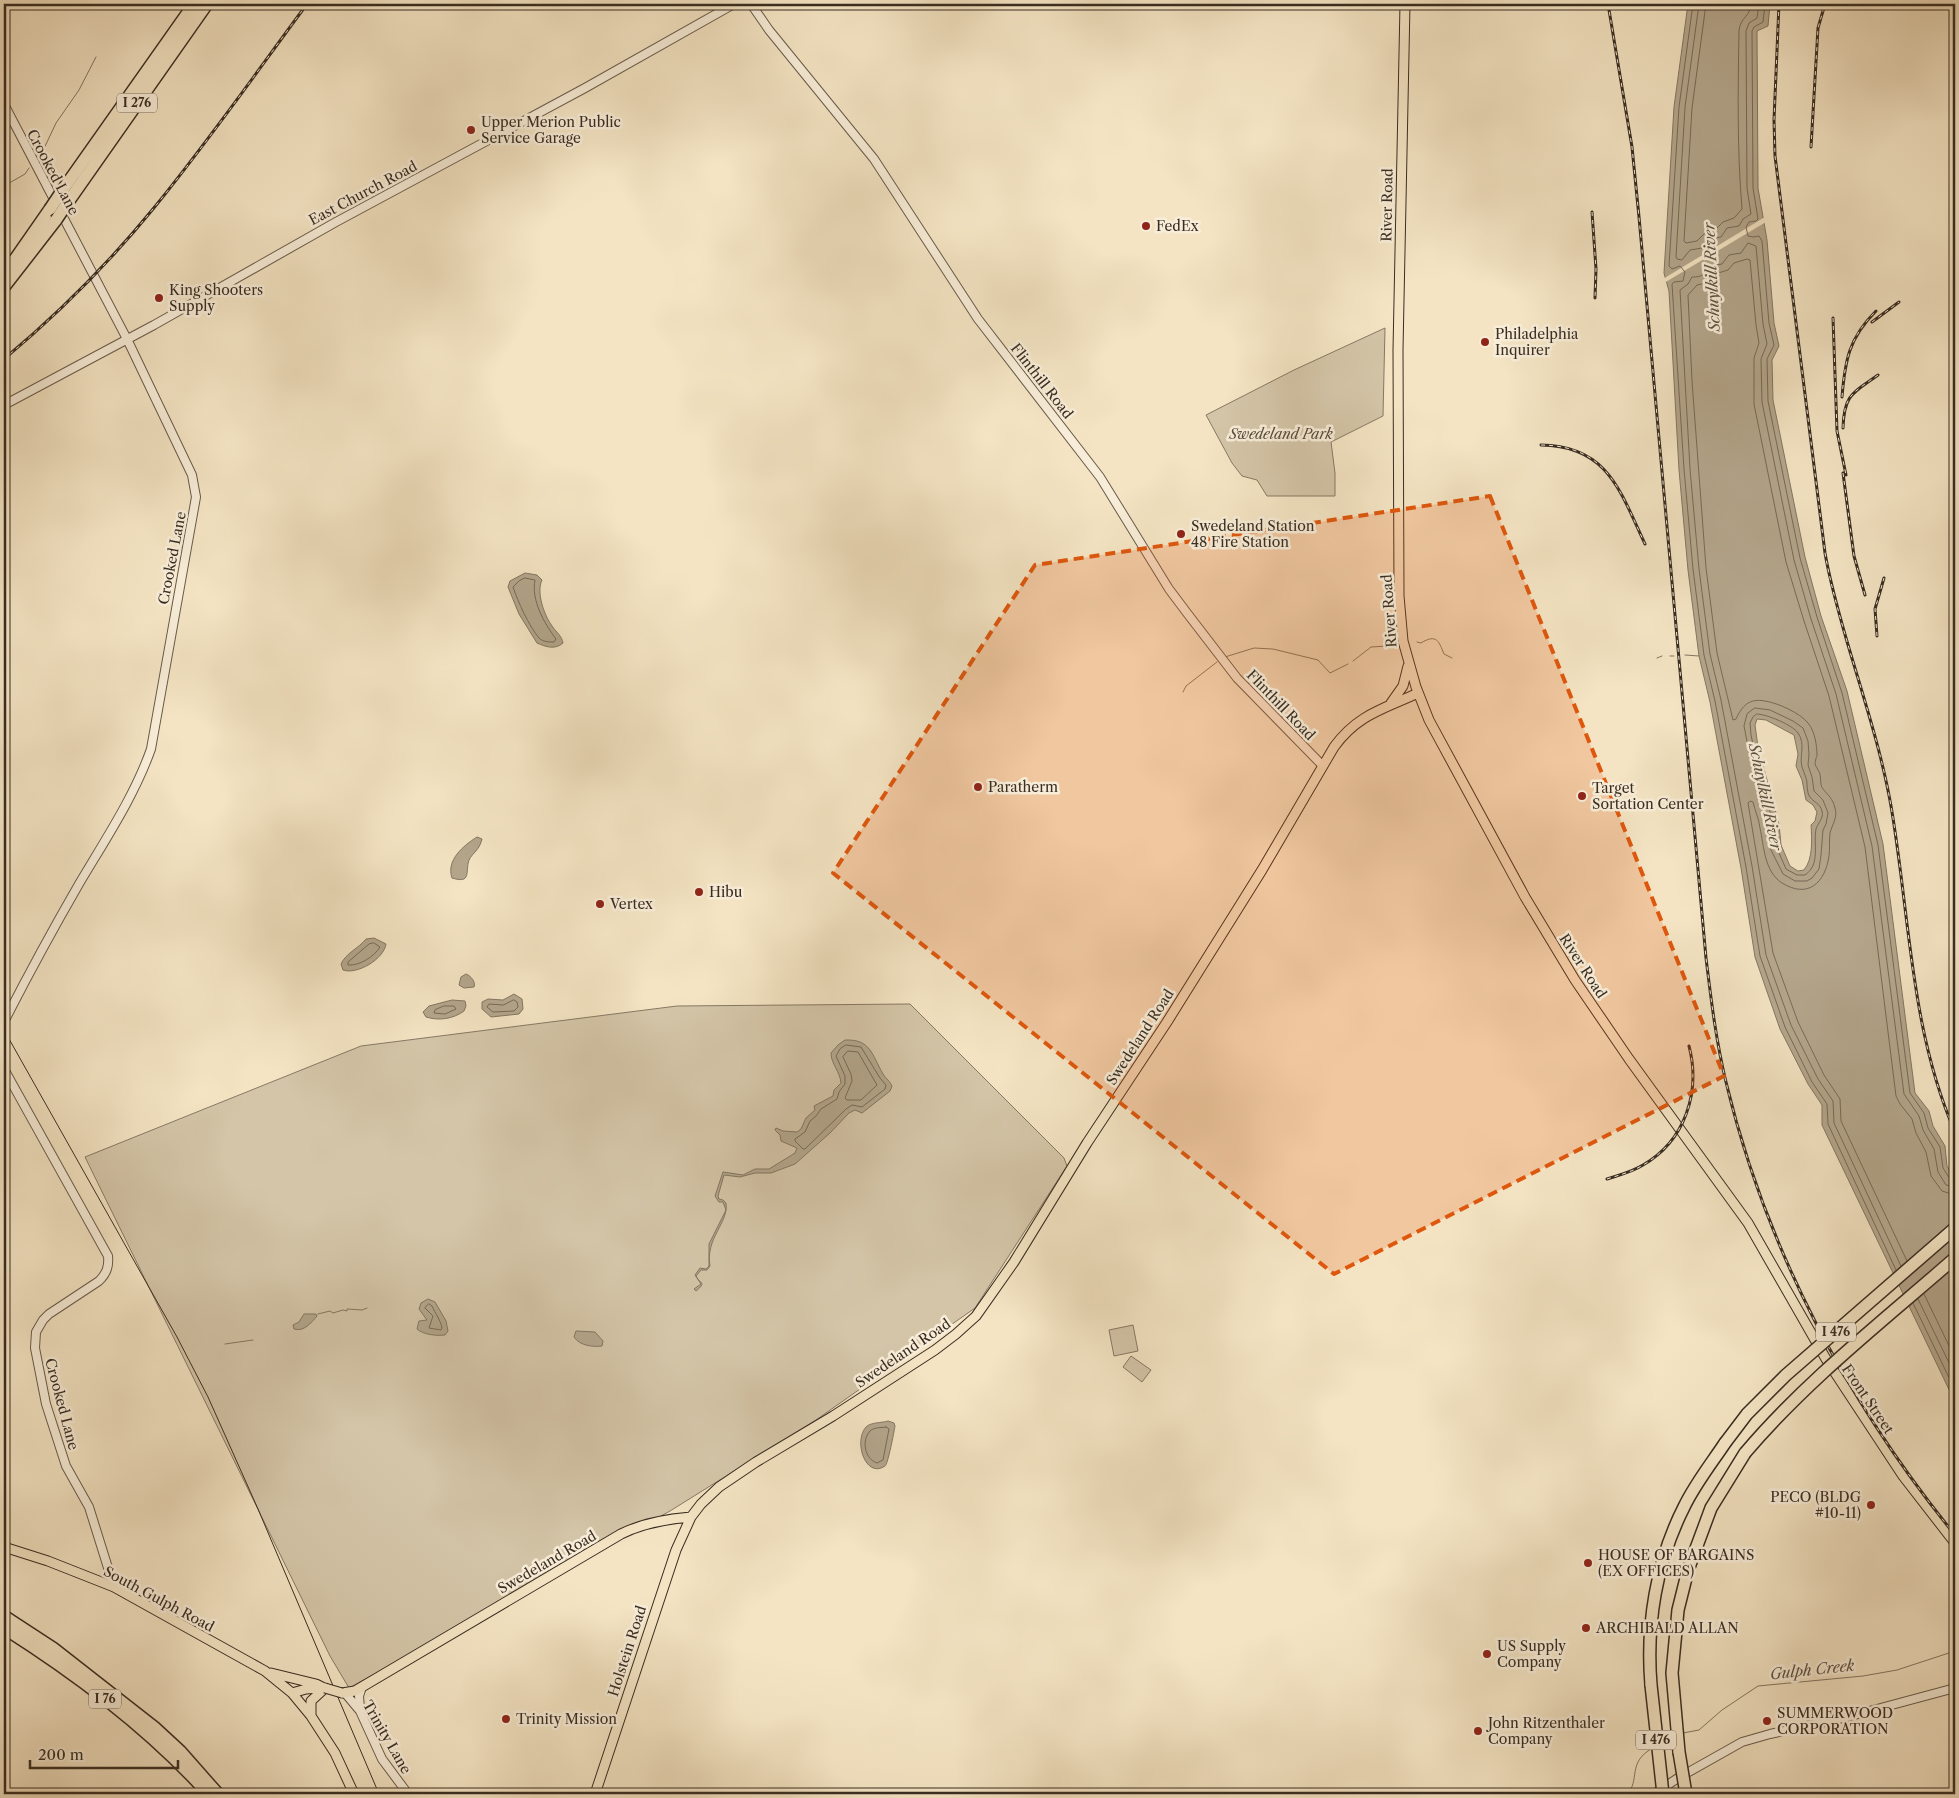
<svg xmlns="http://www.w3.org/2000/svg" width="1959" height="1798" viewBox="0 0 1959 1798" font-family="'Libre Caslon Text',serif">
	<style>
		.green { fill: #d4c5a8; stroke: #867965 }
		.water { fill: #b4a68c; stroke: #837662; fill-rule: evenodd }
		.pier { fill: #f4e4c3 }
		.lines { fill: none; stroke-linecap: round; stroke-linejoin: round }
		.shore { stroke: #766a57; stroke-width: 1 }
		.stream { stroke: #837662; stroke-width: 1 }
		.minor-casing { stroke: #685b4a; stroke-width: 10 }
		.major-casing { stroke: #392d22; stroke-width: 11 }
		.highway-casing { stroke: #392d22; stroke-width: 14 }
		.minor { stroke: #f8edd8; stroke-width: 8 }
		.major { stroke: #f4e4c3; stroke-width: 9 }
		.highway { stroke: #f4e4c3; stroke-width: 11 }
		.tram { stroke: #392d22; stroke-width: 1 }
		.rail-casing { stroke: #392d22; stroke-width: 3 }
		.rail { stroke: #f8edd8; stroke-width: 1; stroke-dasharray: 4; stroke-linecap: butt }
		.major-bridge-casing { stroke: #392d22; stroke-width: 11; stroke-linecap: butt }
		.highway-bridge-casing { stroke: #392d22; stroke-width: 14; stroke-linecap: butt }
		.major-bridge { stroke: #f4e4c3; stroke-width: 9 }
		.highway-bridge { stroke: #f4e4c3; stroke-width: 11 }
		.marked { fill: #df570d; fill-opacity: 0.2; stroke: #df570d; stroke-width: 4; stroke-dasharray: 10 6; stroke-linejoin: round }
		.poi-dot { fill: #8f2418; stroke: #f8edd8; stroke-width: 2 }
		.labels { text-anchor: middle; stroke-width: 5; stroke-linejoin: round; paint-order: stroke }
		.shield { fill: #f8edd8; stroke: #726759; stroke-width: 1 }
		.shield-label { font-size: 12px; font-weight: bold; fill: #392d22 }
		.poi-label { font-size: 14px; fill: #392d22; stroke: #f8edd8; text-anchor: start }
		.street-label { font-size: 14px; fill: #392d22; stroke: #f8edd8 }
		.park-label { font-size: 14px; font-style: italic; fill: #584b3d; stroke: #f8edd8 }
		.water-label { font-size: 15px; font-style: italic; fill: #5e5142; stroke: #f8edd8 }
	</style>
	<rect width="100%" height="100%" fill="#f4e4c3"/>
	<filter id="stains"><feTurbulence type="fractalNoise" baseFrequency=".004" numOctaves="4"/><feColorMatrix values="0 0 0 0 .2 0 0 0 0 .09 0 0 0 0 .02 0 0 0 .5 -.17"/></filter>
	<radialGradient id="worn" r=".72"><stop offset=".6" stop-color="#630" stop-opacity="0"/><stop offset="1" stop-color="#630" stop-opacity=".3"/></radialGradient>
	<path class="green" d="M1385 328 1383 416 1331 442 1335 473V496H1267L1257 480 1242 476 1232 463 1206 415 1294 370Z
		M910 1004 1064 1158 1067 1166 975 1308 816 1420 670 1511 349 1688 330 1656 85 1157 361 1046 677 1006Z
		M1133 1325 1138 1351 1114 1356 1109 1330Z
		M1131 1356 1151 1370 1142 1382 1123 1367Z"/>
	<path class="water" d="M1688 4H1770L1768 26 1757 31 1758 188 1767 240 1774 323 1779 346 1772 360 1773 400 1805 557 1821 616 1847 691 1883 844 1915 1093 1929 1111 1933 1126 1945 1146 1947 1166 1955 1179V1402L1822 1125V1105L1808 1084 1780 1029 1755 957 1741 868 1710 702 1699 656 1688 570 1679 470 1669 291 1664 273 1674 107ZM1757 719 1766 720 1794 735 1798 754 1796 766 1802 780 1806 800 1813 805 1817 812 1815 821 1811 825C1812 840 1813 859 1804 870L1798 871 1790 866 1781 845 1779 824 1758 747 1755 725Z
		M525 573 537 575 542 580C536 592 544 615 552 626 556 632 562 636 563 643 555 650 546 647 537 643L519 614 508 587 510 581Z
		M477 837 482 839C479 851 473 852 469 860 465 872 472 884 452 878 446 860 463 846 477 837Z
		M374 938 386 944C384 959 357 975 343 970L341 964C346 953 359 948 366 939Z
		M466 974C471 976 476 982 474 987L464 988 459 985 461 977Z
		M514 994 522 999 523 1009 519 1014 491 1017 482 1009V1002L488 999 503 1000Z
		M452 1000 465 1001 466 1006 464 1011C453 1019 439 1021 426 1017L423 1012 429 1006Z
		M845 1040C871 1039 872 1055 883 1074 886 1079 890 1081 892 1086L890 1091 862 1113 855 1110 849 1113 830 1133 795 1164 771 1173H755L740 1177 724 1175 718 1196 719 1199 723 1200 726 1203C729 1223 705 1238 710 1266L707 1270H701L696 1276C700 1284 707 1282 696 1291L694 1289 701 1284 695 1275 700 1268 706 1269 709 1266V1244L726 1210 723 1202H719L715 1196 723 1172 743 1175 755 1169H769L795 1153 797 1148 781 1141 780 1135 775 1130 776 1128 783 1131 797 1132 801 1129 806 1118 815 1110 814 1106 833 1096 834 1090 841 1083C840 1071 831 1064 831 1053L838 1045Z
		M428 1299 435 1302 446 1321 448 1331 445 1335C437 1336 424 1335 417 1329L419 1321 427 1320 419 1309 421 1303Z
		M304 1314H316L317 1316C311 1323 304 1332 294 1329L293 1325 299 1322Z
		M576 1331 595 1332 603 1341 602 1346C593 1347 580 1346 574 1337Z
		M888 1421 894 1423 895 1426C894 1432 888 1464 885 1466 866 1479 853 1442 866 1427 871 1422 882 1423 888 1421Z"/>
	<path class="pier" d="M1765 217 1766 222 1664 283 1663 279Z"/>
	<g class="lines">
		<path class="shore" d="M1693 4 1679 107 1669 266 1672 269 1680 266 1685 272 1683 281 1674 282 1672 284 1684 469 1693 569 1704 655 1715 701 1746 867 1760 956 1785 1027 1812 1082 1827 1104 1828 1124 1896 1270
			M1699 4 1685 107 1676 257 1677 259 1682 260 1690 250 1702 248 1709 239 1721 237 1727 228 1739 226 1743 219 1751 214 1747 188 1746 31 1749 23 1757 18 1759 4
			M1706 4 1692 108 1684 241 1686 243 1697 241 1705 233 1716 229 1723 222 1734 218 1742 209C1737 150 1738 90 1739 30 1741 16 1750 18 1751 4
			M1765 4 1763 22 1754 27 1752 31 1753 188 1758 219 1756 221 1749 222 1746 227 1748 236 1753 237 1759 236 1762 241 1769 323 1774 345 1767 359 1768 401 1800 558 1817 617 1842 693 1878 845 1910 1093 1924 1113 1928 1128 1940 1147 1943 1168 1950 1179 1955 1181
			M525 578 535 580C531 600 544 623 556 639L554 642C549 642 543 642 539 638 529 626 518 602 513 587L519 581Z
			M1755 708 1770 710 1793 721 1803 728 1808 741 1809 754 1808 765 1812 777 1814 791 1823 800 1828 813 1826 824 1823 830 1821 855 1819 869 1812 878 1807 881H1795L1783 874 1770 848 1768 827 1755 782 1744 726 1747 714Z
			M1757 714C1766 714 1793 725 1798 733 1806 744 1799 756 1802 767 1803 771 1805 774 1806 778 1808 783 1806 792 1810 797 1813 802 1820 803 1822 811 1824 818 1818 823 1816 829 1813 844 1821 864 1805 875H1797L1786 869 1776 846 1774 825 1761 781 1751 735 1750 723 1753 717Z
			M374 943 380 947C374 957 359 966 348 965V962L369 944Z
			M514 1000 517 1002 518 1007 514 1011 493 1012 487 1007 489 1004 503 1005Z
			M444 1006H454L456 1009 445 1014 434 1013 435 1010Z
			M846 1045 861 1047 880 1078 886 1085 885 1089 862 1107 852 1105 846 1109 805 1149H803L795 1141V1139L805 1132 810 1121 816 1116 821 1109 837 1099 839 1092 845 1084V1076L836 1056 840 1049Z
			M848 1051 858 1052 877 1085 861 1100H847L845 1098 852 1081 851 1074 843 1057Z
			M1907 1261 1841 1121 1840 1099 1824 1075 1798 1022 1773 953 1748 803 1750 801 1753 802C1755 811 1759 819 1760 828 1764 846 1764 871 1782 883 1808 899 1825 883 1829 856 1830 849 1829 841 1830 833 1832 825 1838 817 1835 808 1833 799 1828 795 1823 789 1820 786 1821 779 1820 774 1819 771 1816 767 1815 764 1815 763 1816 757 1817 756 1817 746 1815 731 1808 723 1800 713 1778 703 1765 701 1749 698 1742 706 1736 719L1733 720 1717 653 1706 568 1692 381 1688 295 1697 285 1706 283 1715 274 1728 270 1734 263 1747 259 1750 260 1756 325 1759 343 1754 358V404L1786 562 1804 621 1829 696 1865 847 1896 1096 1900 1104 1912 1119 1916 1133 1926 1152 1931 1176 1942 1191 1955 1195
			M1901 1266 1834 1123 1833 1101 1818 1079 1791 1025 1766 955 1752 866 1721 700 1710 654 1699 569 1690 469 1680 290 1688 284 1692 277C1702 277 1705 275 1710 266L1722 264 1729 255 1741 253 1748 243 1756 246 1763 324 1767 344 1761 359 1762 402 1794 560 1811 619 1836 694 1872 846 1904 1094 1919 1116 1923 1130 1934 1149 1938 1172 1946 1185 1955 1187
			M1924 1294 1955 1358
			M1918 1299 1955 1375
			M1913 1303 1955 1390
			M429 1304 432 1306C435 1313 441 1321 442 1328L441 1330 429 1328 433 1316 425 1308Z
			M886 1427 889 1429 883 1460 877 1463C865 1459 861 1441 870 1431 874 1427 881 1428 886 1427Z"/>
		<path class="stream" d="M40 157 56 123 79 90 96 57
			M4 186 25 174 29 168
			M1417 642 1421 643C1437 633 1439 642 1444 654L1452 658
			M1685 655 1699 656
			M1670 656H1674
			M1225 657 1254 648 1273 649 1318 660 1330 673 1348 664
			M1657 658 1662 656
			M1353 661 1371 647 1388 646
			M1183 692 1186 686 1217 662
			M318 1314 330 1311 333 1313 343 1310 347 1311V1309L362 1310 367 1308
			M225 1344 253 1340
			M1683 1733 1699 1730 1722 1710 1758 1686 1863 1676 1897 1670 1955 1651
			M1663 1742 1673 1737
			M1627 1794C1641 1781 1626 1762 1653 1748"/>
		<defs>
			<path id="minor" d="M751 4 769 30 874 159 978 319 1100 477 1169 589 1187 613 1237 678 1323 766
				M4 104 127 339 192 475 196 497 151 749C134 797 105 840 79 884 53 929 28 975 4 1022
				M4 405 154 325 336 222 585 88 734 4
				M4 1069 108 1256C109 1266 107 1273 99 1281L49 1314 43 1320 36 1332 35 1348 46 1404 66 1466 89 1507 114 1587
				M345 1693 360 1711 382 1759 408 1794
				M360 1709 359 1696 362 1687
				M1654 1794 1678 1778 1742 1742 1770 1734 1847 1717 1955 1688"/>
			<path id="major" d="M1405 4 1398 350 1399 596 1403 641 1416 687 1429 720 1525 897 1575 980 1629 1059 1748 1223 1826 1359 1903 1476 1955 1543
				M1391 703 1403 686 1408 666
				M4 1547 48 1561 114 1587 265 1671 292 1693 311 1716 335 1753 354 1794
				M271 1673 316 1684 324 1688
				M292 1693 306 1689 319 1688
				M342 1693 355 1691 621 1534C643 1523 666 1519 691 1517
				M311 1716V1701L325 1688
				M595 1794 676 1550 691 1517 701 1504 719 1487 756 1462 833 1416 935 1350 956 1334 976 1316 1014 1262 1087 1143 1167 1022 1262 870 1334 747C1358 714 1384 709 1418 693"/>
			<path id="highway" d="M62 191 194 4
				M68 202 207 4
				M4 275 50 209
				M4 287 56 220
				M4 1616 53 1648 154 1727 180 1751 218 1794
				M4 1628C75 1673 145 1725 202 1787
				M1651 1685C1646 1625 1656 1562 1684 1507 1695 1484 1711 1464 1725 1443
				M1679 1752 1672 1673 1678 1610 1688 1570 1711 1508 1745 1453"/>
		</defs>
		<use href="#minor" class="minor-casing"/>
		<use href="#major" class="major-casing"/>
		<use href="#highway" class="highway-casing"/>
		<use href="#minor" class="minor"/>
		<use href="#major" class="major"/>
		<use href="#highway" class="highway"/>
		<path class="tram" d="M4 1030 177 1337 208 1397 258 1509 379 1794"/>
		<defs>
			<path id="rail" d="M1608 4 1632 147 1639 217 1706 958C1711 999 1716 1041 1726 1082 1766 1249 1847 1402 1955 1535
				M1779 4 1774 120 1775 156 1825 553C1830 582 1838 610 1846 638 1862 693 1881 749 1891 806 1910 916 1910 1029 1955 1132
				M1811 147 1818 28 1825 4
				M1592 212 1596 269 1595 298
				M1833 318 1837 431 1846 475
				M1872 322 1899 302
				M4 359C58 314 108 264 153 209 207 143 256 73 307 4
				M1842 397C1845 360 1849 338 1876 311
				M1843 428C1844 394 1853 393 1878 375
				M1541 445C1608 446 1620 491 1645 544
				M1843 473 1854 556 1865 595
				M1877 636 1875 609 1884 578
				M1607 1179C1619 1175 1632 1172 1643 1165 1685 1141 1701 1092 1689 1046"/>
		</defs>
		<use href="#rail" class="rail-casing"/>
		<use href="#rail" class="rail"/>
		<defs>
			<path id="major-bridge" d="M325 1688 342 1693"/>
			<path id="highway-bridge" d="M50 209 62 191
				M56 220 68 202
				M1725 1443 1747 1414 1786 1375 1955 1228
				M1745 1453C1807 1380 1883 1321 1955 1258
				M1651 1685 1663 1794
				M1679 1752 1686 1794"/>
		</defs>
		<use href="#major-bridge" class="major-bridge-casing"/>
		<use href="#highway-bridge" class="highway-bridge-casing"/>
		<use href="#major-bridge" class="major-bridge"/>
		<use href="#highway-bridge" class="highway-bridge"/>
	</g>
	<path class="marked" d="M1490 496 1724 1076 1334 1274 833 873 1035 565Z"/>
	<g class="poi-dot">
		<circle cx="471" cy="130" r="5"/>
		<circle cx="1146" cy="226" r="5"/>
		<circle cx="159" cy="298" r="5"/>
		<circle cx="1485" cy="342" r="5"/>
		<circle cx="1181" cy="534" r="5"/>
		<circle cx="978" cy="787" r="5"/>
		<circle cx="1582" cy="796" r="5"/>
		<circle cx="699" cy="892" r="5"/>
		<circle cx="600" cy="904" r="5"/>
		<circle cx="1871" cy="1505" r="5"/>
		<circle cx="1588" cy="1563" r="5"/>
		<circle cx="1586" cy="1628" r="5"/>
		<circle cx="1487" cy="1654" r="5"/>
		<circle cx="506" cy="1719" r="5"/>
		<circle cx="1767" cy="1721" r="5"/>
		<circle cx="1478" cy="1731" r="5"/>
	</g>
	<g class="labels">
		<g class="shield">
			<rect x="117" y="93.5" width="40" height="19" rx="4"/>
			<rect x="1816" y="1322.5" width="40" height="19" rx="4"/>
			<rect x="89" y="1689.5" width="32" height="19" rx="4"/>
			<rect x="1636" y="1730.5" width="40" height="19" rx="4"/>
		</g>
		<g class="shield-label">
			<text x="137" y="107">I 276</text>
			<text x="1836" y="1336">I 476</text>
			<text x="105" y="1703">I 76</text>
			<text x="1656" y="1744">I 476</text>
		</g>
		<g class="poi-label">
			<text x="481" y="127">Upper Merion Public<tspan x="481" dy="16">Service Garage</tspan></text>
			<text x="1156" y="231">FedEx</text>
			<text x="169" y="295">King Shooters<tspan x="169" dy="16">Supply</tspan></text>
			<text x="1495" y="339">Philadelphia<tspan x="1495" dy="16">Inquirer</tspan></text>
			<text x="1191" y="531">Swedeland Station<tspan x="1191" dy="16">48 Fire Station</tspan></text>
			<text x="988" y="792">Paratherm</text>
			<text x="1592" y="793">Target<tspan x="1592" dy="16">Sortation Center</tspan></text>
			<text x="709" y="897">Hibu</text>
			<text x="610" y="909">Vertex</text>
			<text x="1861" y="1502" text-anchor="end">PECO (BLDG<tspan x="1861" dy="16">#10-11)</tspan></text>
			<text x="1598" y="1560">HOUSE OF BARGAINS<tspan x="1598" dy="16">(EX OFFICES)</tspan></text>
			<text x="1596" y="1633">ARCHIBALD ALLAN</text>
			<text x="1497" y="1651">US Supply<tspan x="1497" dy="16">Company</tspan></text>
			<text x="1777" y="1718">SUMMERWOOD<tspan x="1777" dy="16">CORPORATION</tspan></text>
			<text x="516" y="1724">Trinity Mission</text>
			<text x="1488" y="1728">John Ritzenthaler<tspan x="1488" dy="16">Company</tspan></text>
		</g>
		<g class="street-label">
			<text transform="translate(53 172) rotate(62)" y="5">Crooked Lane</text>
			<text transform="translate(363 193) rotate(-28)" y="5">East Church Road</text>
			<text transform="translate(1387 205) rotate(-89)" y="5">River Road</text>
			<text transform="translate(1042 381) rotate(52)" y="5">Flinthill Road</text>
			<text transform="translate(172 558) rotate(-79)" y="5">Crooked Lane</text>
			<text transform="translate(1389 611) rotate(-94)" y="5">River Road</text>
			<text transform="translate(1281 705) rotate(46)" y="5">Flinthill Road</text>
			<text transform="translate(1583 966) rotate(57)" y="5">River Road</text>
			<text transform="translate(1140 1037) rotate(-57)" y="5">Swedeland Road</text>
			<text transform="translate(903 1353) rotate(-34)" y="5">Swedeland Road</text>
			<text transform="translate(1868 1399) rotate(56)" y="5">Front Street</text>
			<text transform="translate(62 1404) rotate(75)" y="5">Crooked Lane</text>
			<text transform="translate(547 1562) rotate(-30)" y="5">Swedeland Road</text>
			<text transform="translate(159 1599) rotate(28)" y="5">South Gulph Road</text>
			<text transform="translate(627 1651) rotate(-72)" y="5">Holstein Road</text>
			<text transform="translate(387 1737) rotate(60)" y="5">Trinity Lane</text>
		</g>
		<g class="park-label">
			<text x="1281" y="439">Swedeland Park</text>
		</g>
		<g class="water-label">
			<text transform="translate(1712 277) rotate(-93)" y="5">Schuylkill River</text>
			<text transform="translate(1765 797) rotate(78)" y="5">Schuylkill River</text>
			<text transform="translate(1812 1670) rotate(-6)" y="5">Gulph Creek</text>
		</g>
	</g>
	<rect width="1959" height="1798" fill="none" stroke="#f4e4c3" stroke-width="20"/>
	<rect x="5" y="5" width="1949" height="1788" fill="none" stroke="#392d22" stroke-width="2.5"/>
	<rect x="10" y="10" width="1939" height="1778" fill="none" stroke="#392d22"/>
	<path d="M30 1760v8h148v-8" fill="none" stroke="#392d22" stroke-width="2.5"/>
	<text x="38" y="1760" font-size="15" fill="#392d22" stroke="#f8edd8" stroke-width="4" paint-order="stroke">200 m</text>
	<rect width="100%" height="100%" filter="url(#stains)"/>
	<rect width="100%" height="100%" fill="url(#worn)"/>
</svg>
